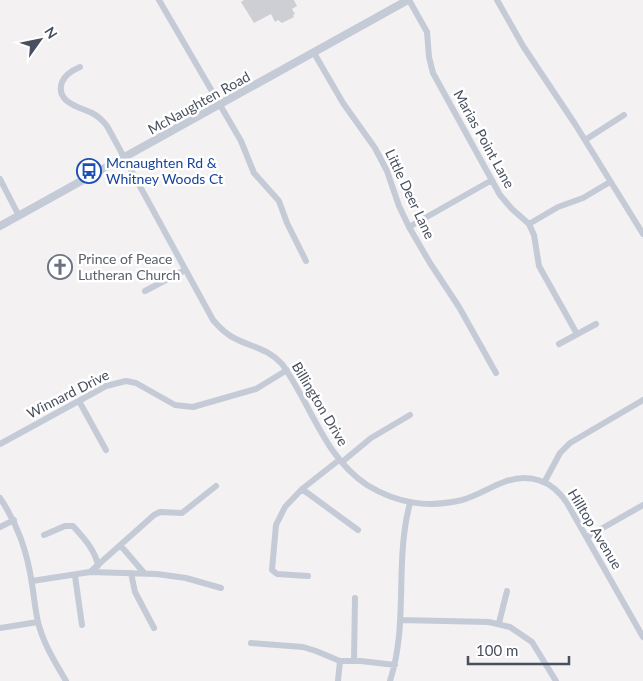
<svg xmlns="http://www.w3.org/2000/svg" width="643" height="681" viewBox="0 0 643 681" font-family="Lato,sans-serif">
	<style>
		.building { fill: #cdcfd5 }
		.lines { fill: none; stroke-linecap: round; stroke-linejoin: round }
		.minor { stroke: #c4cad6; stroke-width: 6 }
		.tertiary { stroke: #c4cad6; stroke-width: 8 }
		.labels { text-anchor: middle; stroke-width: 5; stroke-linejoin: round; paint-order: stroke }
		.street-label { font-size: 14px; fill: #48505f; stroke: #fff }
		.transit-label { font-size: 14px; fill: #164399; stroke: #fff; text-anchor: start }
		.worship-label { font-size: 14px; fill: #5b616d; stroke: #fff; text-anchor: start }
	</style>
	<rect width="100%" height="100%" fill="#f3f1f1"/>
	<path class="building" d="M244 0H294L297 6 292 9 295 14 293 15 294 17 282 23 278 20 275 22 271 14 254 23 241 2Z"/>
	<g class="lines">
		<path class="minor" d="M159 0 241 141 254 173 279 201 287 223 306 261
			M409 0 427 32 429 57 433 73 500 195 512 209 529 224 534 235 539 266 577 334
			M497 0 523 46 575 124 643 234
			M314 53 343 103 375 148 387 171 399 206 409 227 430 263 459 307 496 373
			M80 67C73 70 65 75 62 82 55 102 79 107 92 113 98 116 103 121 107 126L213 320C219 327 226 334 234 338 253 348 267 348 282 364 311 404 324 457 367 485 398 504 428 508 462 500 477 496 490 487 504 482 529 472 553 481 567 503L643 637
			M585 140 624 115
			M0 179 19 216
			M529 224 558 207 583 198 610 182
			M409 227 492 180
			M145 291 185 270
			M559 344 596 324
			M79 401 106 450
			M0 444 106 386 126 381 136 383 175 405 193 407 256 389 287 370
			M342 462 371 438 410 415
			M545 481 560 453 570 443 643 400
			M302 489 358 530
			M0 498C18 525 27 551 32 584 34 596 35 609 38 622 43 643 55 662 66 681
			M0 527 14 520
			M44 535 65 526H73C83 537 96 551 98 566
			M587 537 643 505
			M121 546 145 574
			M90 572 157 574 186 578 221 588
			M131 573 135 592 154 628
			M75 576 82 625
			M308 576 277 574 272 570 276 525 285 507 302 489 339 460
			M32 581 90 572 154 515 160 512 182 513 216 486
			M400 620 489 622 510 627 532 642 556 681
			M499 623 507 591
			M0 628 38 622
			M251 643 303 647 316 651 340 661H361L395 665
			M354 661 355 598
			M338 681 340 661
			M390 681C409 622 394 563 410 503"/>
		<path class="tertiary" d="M0 226 408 0"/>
	</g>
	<defs>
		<symbol id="bus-ring" viewBox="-11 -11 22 22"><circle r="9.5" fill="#fff" stroke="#1a4fb4" stroke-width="1.5"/><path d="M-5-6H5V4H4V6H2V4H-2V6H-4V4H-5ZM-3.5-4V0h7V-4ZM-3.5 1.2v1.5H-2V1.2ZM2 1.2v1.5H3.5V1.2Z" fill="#1a4fb4"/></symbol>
		<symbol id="church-ring" viewBox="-11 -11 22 22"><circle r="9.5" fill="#fff" stroke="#6b7280" stroke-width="1.5"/><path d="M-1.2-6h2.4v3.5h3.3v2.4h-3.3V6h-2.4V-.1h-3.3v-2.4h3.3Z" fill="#6b7280"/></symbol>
	</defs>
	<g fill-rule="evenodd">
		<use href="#bus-ring" x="75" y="157" width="28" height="28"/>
		<use href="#church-ring" x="46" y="253" width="28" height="28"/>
	</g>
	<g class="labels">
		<g class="street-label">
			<text transform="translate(199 103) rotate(-29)" y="5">McNaughten Road</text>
			<text transform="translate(484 139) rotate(61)" y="5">Marias Point Lane</text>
			<text transform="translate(410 194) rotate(65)" y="5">Little Deer Lane</text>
			<text transform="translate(68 394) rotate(-27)" y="5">Winnard Drive</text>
			<text transform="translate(320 404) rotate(59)" y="5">Billington Drive</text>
			<text transform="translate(595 529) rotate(59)" y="5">Hilltop Avenue</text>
		</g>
		<g class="transit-label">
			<text x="106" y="168">Mcnaughten Rd &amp;<tspan x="106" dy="16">Whitney Woods Ct</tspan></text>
		</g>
		<g class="worship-label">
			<text x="78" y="264">Prince of Peace<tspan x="78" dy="16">Lutheran Church</tspan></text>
		</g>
	</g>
	<g transform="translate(40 40) rotate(57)" stroke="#ffffff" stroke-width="4" paint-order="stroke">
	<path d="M0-4L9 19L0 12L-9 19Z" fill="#48505f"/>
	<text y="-8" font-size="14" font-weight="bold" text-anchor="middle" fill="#48505f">N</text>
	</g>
	<path d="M468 656v8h101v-8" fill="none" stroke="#48505f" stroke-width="2.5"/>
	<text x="476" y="656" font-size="15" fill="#48505f" stroke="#ffffff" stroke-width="4" paint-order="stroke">100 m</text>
</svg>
